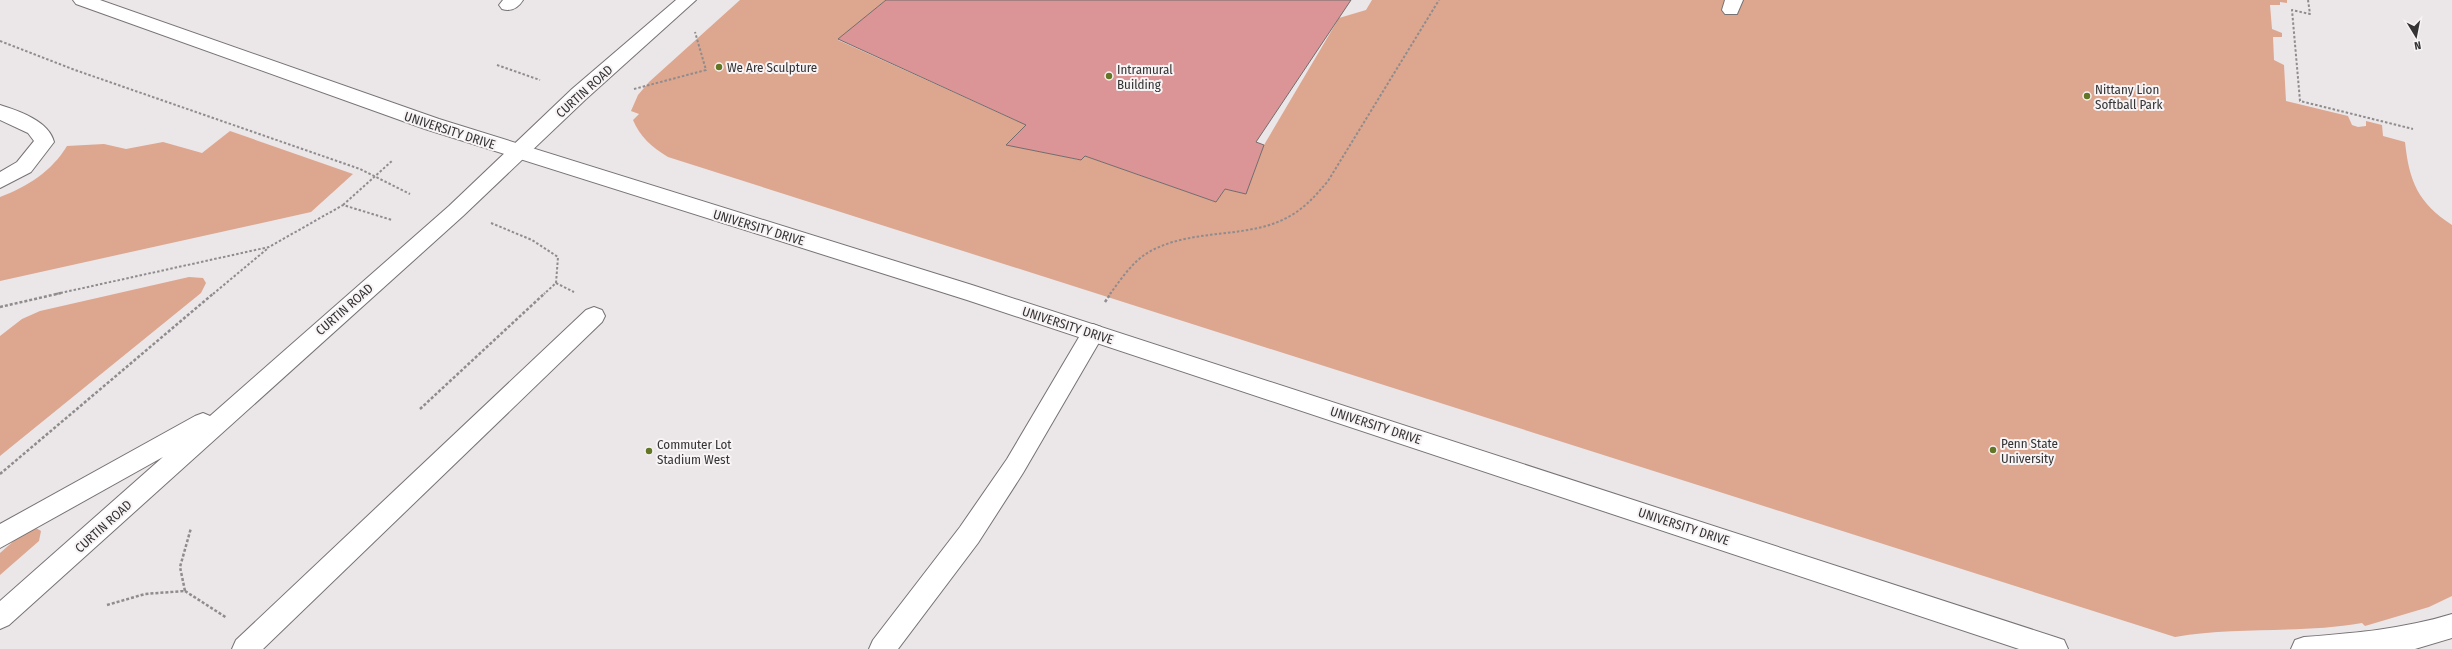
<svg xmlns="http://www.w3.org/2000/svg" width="2452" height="649" viewBox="0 0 2452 649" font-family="'Fira Sans Condensed',sans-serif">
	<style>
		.green { fill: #dda68f }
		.building { fill: #db9596; stroke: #726d6d }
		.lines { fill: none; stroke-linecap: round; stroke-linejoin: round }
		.minor-casing { stroke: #777375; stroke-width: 2 }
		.major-casing { stroke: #777375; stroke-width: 2 }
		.path-far1 { stroke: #8f8c8d; stroke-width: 2; stroke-dasharray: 2.5 2; stroke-linecap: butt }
		.path { stroke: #8f8c8d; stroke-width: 2.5; stroke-dasharray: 3 2; stroke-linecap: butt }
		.minor { fill: #fff; fill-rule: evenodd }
		.major { fill: #fff; fill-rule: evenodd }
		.poi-dot { fill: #637625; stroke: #f8f4f5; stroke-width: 1.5 }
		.labels { text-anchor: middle; stroke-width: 4; stroke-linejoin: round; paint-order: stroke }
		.poi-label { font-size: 13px; fill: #353434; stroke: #f8f4f5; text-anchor: start }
		.street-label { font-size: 13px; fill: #353434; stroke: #f8f4f5 }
	</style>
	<rect width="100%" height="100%" fill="#ebe6e8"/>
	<path class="green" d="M740 0H886L838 40 1017 121 1035 116 1007 145 1080 160 1085 156 1216 202 1225 189 1246 193 1264 145 1339 18 1366 10 1372 0H2287V3L2280 2V5H2270L2272 29 2282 33V37H2273L2274 60 2284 65 2286 101 2348 116 2352 125 2358 127 2366 126V121L2382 125 2383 136 2405 142C2409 181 2418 203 2452 225V596L2429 607 2365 626 2362 623C2301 634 2237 626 2175 637L668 157C652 147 640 137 633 120L639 114 631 111 638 95 649 82Z
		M230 131 353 174 311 212 0 281V197C27 187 52 171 67 146L104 144 126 149 163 142 202 153Z
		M189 277 203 278 206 283 201 293 0 456V336L22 319 40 311Z
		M36 528 41 531 39 541 0 575V553L24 532Z"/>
	<path class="building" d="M886 0H1351L1256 142 1264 145 1246 194 1225 189 1216 202 1085 156 1081 160 1006 145 1026 125 838 39Z"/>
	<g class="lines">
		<defs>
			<path id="minor" d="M503 0H523C518 8 511 12 502 9L499 5Z
				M676 0H696L586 99 463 216 9 625 0 629V601L163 457 0 548V524L195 416 203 413 210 416 449 206 572 89Z
				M1725 0H1743L1737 14H1725L1722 10Z
				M0 105C19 111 49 121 54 142L31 172 0 188V172L17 162 34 141 28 133 0 120Z
				M594 307 602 310 605 316 602 322 263 649H232L236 640 586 310Z
				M1093 324 1101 327 1104 333 1101 339 1023 473 978 543 898 649H869L873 640 960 527 1007 459 1085 327Z
				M2452 614V638L2415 649H2291L2295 640 2304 637C2355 633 2403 629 2452 614Z"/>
			<path id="major" d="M73 0H100L439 119 972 285 2055 637 2064 640 2068 649H2019L967 300 425 129 76 4Z"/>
		</defs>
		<use href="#minor" class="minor-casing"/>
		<use href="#major" class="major-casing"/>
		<path class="path-far1" d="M2308 0 2310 14 2292 10 2300 101 2413 129
			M0 41 75 70 360 169 410 194
			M497 65 540 80
			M634 89 706 70 695 32
			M343 205 393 160
			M491 223 532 240 558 257 556 283 544 294
			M556 283 574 292
			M56 294 269 247 343 205 392 220
			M213 294 267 249
			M1110 294C1121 279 1133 261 1149 252 1193 227 1249 240 1290 216 1306 207 1316 195 1328 181L1439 0"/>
		<path class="path" d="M1105 302 1111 293
			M0 307 61 293
			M420 409 545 293
			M0 474 214 293
			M185 591 227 618
			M107 605 145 594 185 591 180 567 191 528"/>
		<use href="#minor" class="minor"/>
		<use href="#major" class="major"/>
	</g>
	<g class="poi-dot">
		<circle cx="719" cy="67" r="4"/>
		<circle cx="1109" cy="76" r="4"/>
		<circle cx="2087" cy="96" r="4"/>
		<circle cx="1993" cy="450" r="4"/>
		<circle cx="649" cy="451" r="4"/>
	</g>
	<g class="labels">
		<g class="poi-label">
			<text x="727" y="72">We Are Sculpture</text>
			<text x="1117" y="74">Intramural<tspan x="1117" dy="15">Building</tspan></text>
			<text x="2095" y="94">Nittany Lion<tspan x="2095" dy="15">Softball Park</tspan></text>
			<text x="2001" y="448">Penn State<tspan x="2001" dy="15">University</tspan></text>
			<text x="657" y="449">Commuter Lot<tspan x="657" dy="15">Stadium West</tspan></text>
		</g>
		<g class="street-label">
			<text transform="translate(584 91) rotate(-42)" y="5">CURTIN ROAD</text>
			<text transform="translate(450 130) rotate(18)" y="5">UNIVERSITY DRIVE</text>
			<text transform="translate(759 227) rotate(17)" y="5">UNIVERSITY DRIVE</text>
			<text transform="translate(344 309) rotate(-41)" y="5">CURTIN ROAD</text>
			<text transform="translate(1068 325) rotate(18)" y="5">UNIVERSITY DRIVE</text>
			<text transform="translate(1376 425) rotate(18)" y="5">UNIVERSITY DRIVE</text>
			<text transform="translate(103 526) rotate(-42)" y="5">CURTIN ROAD</text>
			<text transform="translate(1684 526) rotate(18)" y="5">UNIVERSITY DRIVE</text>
		</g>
	</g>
	<g transform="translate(2416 36) rotate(170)" stroke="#f8f4f5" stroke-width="3" paint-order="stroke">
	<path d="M0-3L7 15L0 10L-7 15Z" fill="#353434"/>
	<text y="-6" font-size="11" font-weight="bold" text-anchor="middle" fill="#353434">N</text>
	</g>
</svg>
